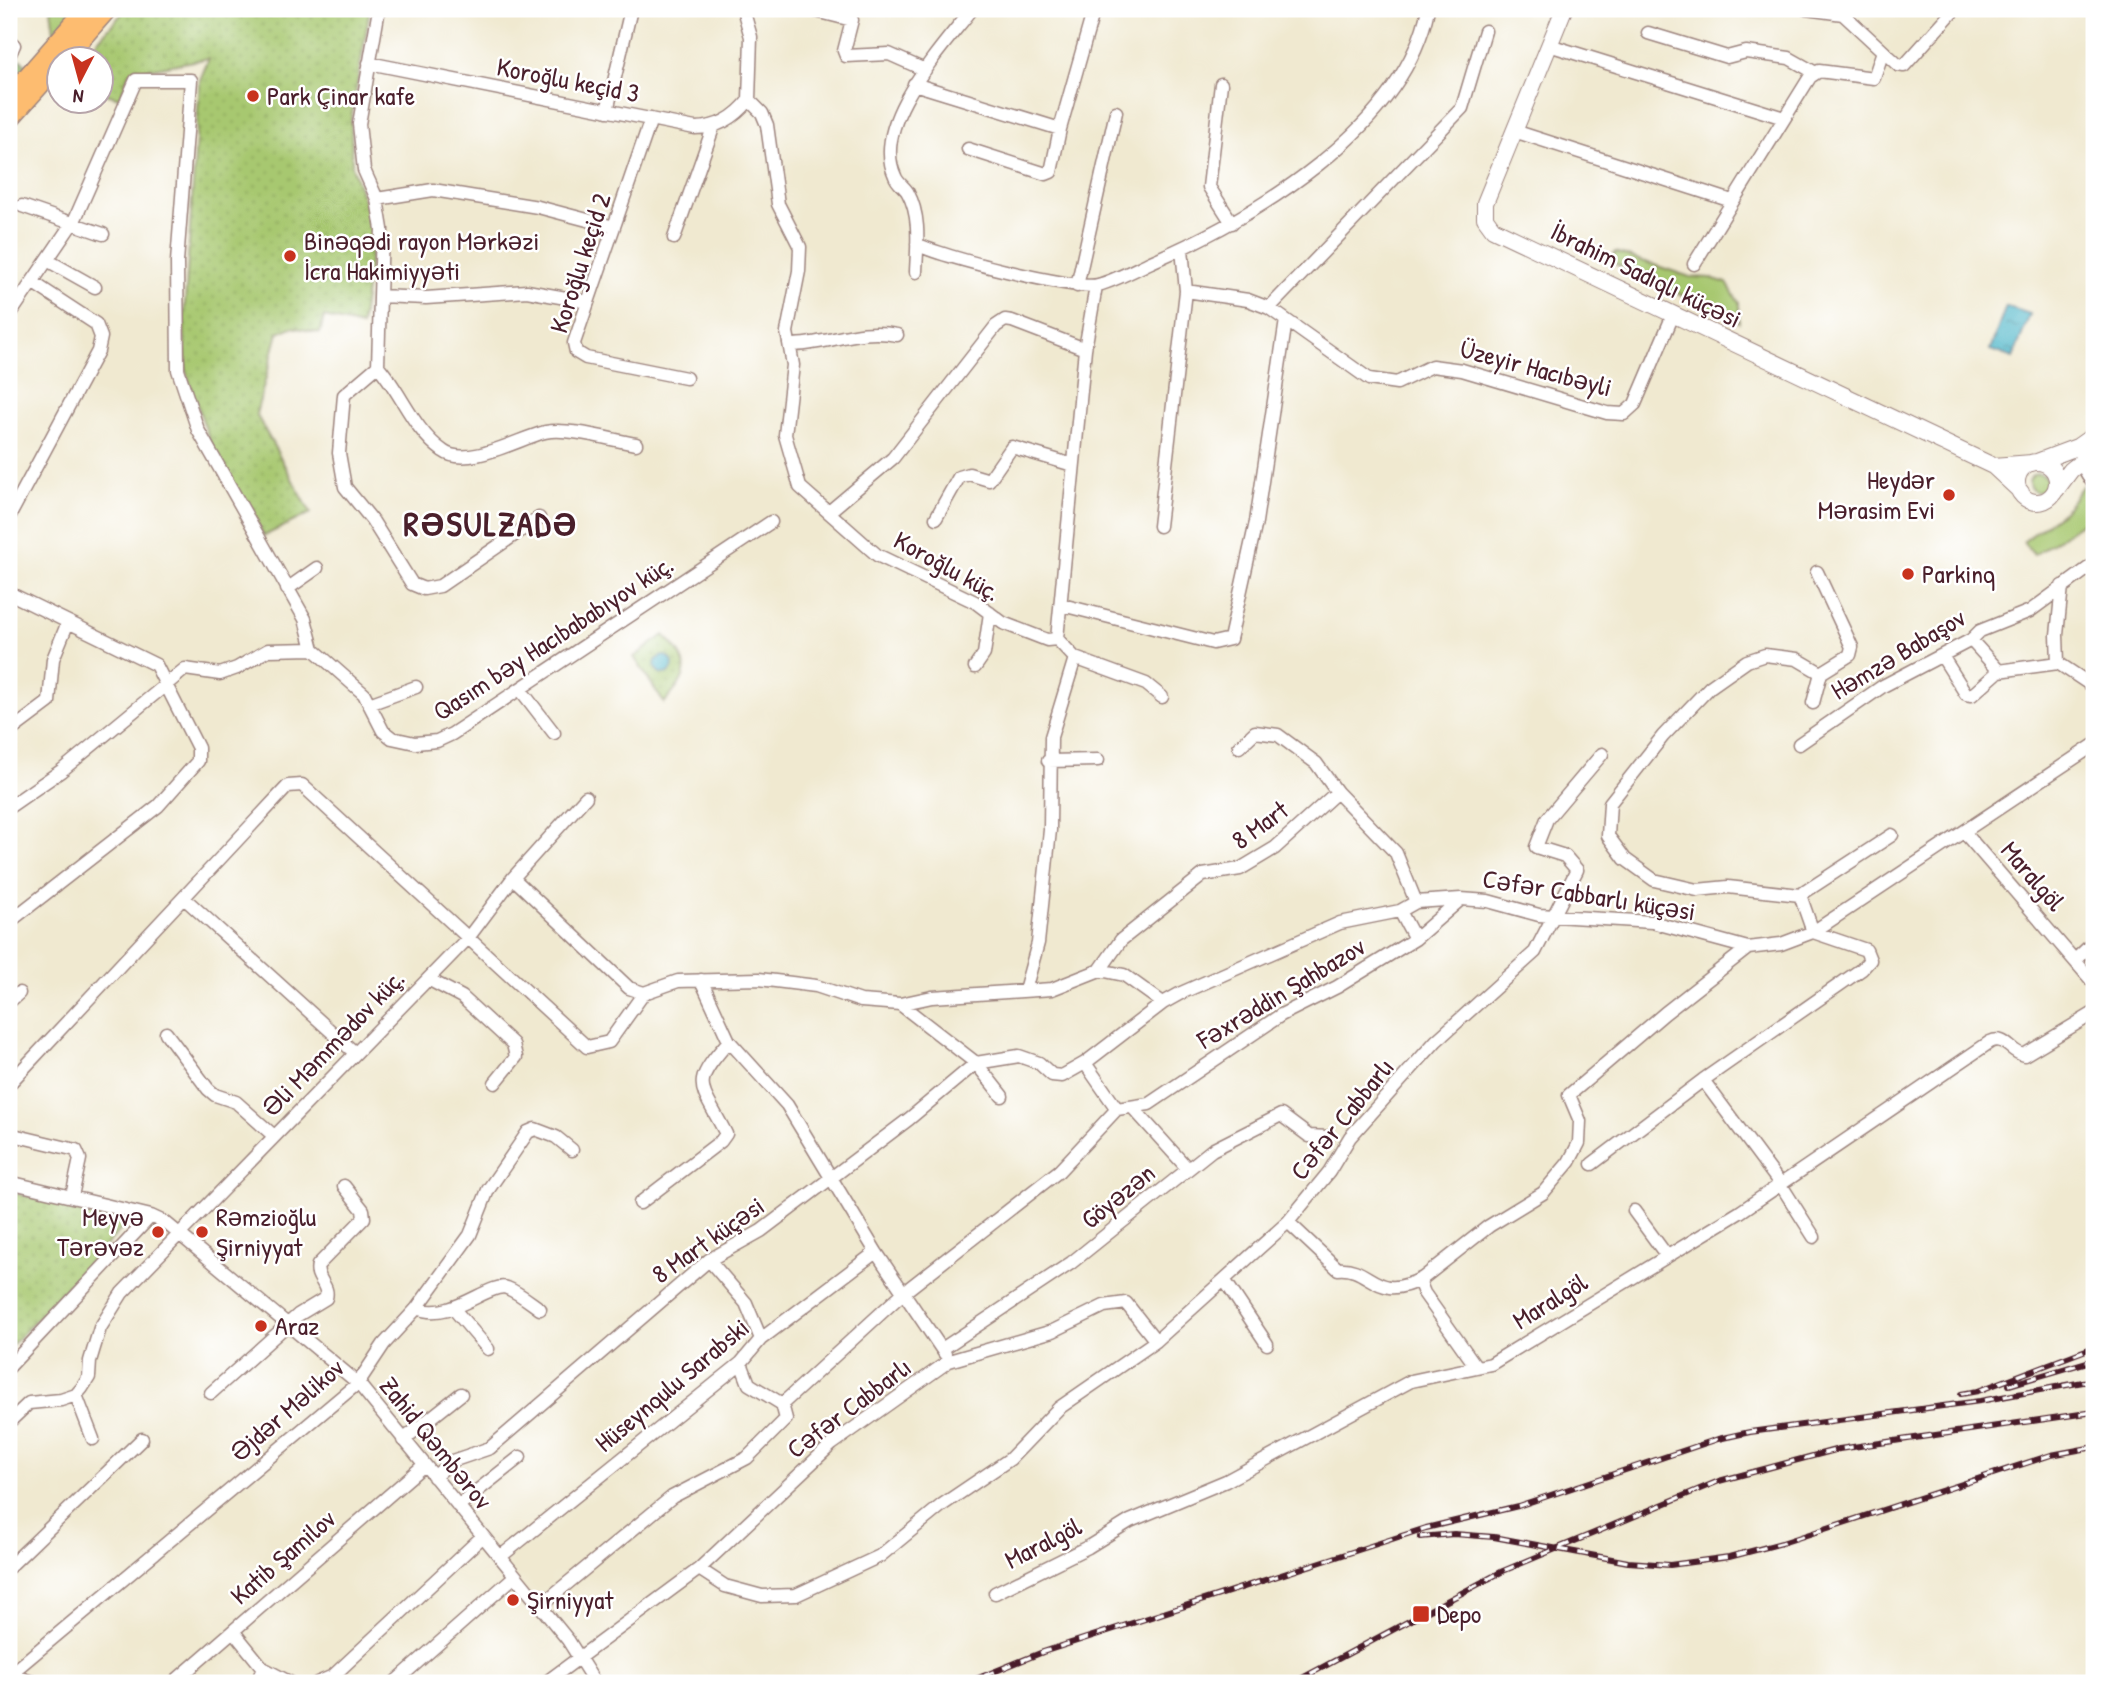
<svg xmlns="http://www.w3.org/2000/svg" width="2103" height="1692" viewBox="0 0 2103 1692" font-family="'Patrick Hand',sans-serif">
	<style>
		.green { fill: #a7c870; stroke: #78744e; stroke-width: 2 }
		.forest { fill: url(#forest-firs); stroke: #686646; stroke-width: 2 }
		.park { fill: url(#park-dots); stroke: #78744e; stroke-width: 2 }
		.water { fill: url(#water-ripples); stroke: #4a6a7a; stroke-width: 2 }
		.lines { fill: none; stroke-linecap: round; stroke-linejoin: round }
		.minor-casing { stroke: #9d847e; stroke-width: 15 }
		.tertiary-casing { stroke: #9d847e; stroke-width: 18 }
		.primary-casing { stroke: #9d847e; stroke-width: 22 }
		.minor { stroke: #fff; stroke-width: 12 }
		.tertiary { stroke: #fff; stroke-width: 16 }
		.primary { stroke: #fdbc70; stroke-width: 19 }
		.rail-casing { stroke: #4a1f2b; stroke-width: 6 }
		.rail { stroke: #fff; stroke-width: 3.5; stroke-dasharray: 10; stroke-linecap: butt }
		.poi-dot { fill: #c8321e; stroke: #fff; stroke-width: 2.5 }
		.labels { text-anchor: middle; stroke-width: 5; stroke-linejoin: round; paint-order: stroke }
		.street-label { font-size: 26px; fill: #4a1f2b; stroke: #fff }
		.poi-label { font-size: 26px; fill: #4a1f2b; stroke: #fff; text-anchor: start }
		.district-label { font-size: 33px; font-weight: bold; letter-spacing: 2px; fill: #4a1f2b; stroke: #fff }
	</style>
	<defs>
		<pattern id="forest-firs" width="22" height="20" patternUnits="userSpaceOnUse" patternTransform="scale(1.75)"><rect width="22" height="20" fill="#85ac62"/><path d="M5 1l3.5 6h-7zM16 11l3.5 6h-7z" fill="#6f8b51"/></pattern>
		<pattern id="park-dots" width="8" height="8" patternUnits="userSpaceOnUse" patternTransform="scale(1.75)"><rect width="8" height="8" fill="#a7c870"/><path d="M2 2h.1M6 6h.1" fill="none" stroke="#91ab61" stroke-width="1.8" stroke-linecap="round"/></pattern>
		<pattern id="water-ripples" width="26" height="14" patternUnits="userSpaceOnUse" patternTransform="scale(1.75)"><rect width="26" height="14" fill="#4bb5c8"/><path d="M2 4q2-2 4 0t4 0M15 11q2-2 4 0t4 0" fill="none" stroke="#4093a3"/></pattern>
	</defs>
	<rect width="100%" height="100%" fill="#fff"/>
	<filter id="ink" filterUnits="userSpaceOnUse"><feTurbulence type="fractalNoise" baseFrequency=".0143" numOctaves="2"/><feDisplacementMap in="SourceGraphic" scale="14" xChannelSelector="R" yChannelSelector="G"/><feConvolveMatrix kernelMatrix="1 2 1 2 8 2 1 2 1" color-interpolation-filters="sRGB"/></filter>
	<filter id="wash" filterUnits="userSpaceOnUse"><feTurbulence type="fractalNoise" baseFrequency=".00686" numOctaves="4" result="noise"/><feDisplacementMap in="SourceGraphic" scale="28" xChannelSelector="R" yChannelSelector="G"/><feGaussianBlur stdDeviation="1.57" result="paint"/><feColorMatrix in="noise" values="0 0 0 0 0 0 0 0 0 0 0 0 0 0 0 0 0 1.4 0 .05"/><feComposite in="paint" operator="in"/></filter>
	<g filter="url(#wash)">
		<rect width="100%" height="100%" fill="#f0e9d0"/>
		<path class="green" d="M51 9H74L54 32Z
			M1616 252 1690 277 1711 278 1727 283 1739 303V322L1609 261Z
			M2029 483a9 9 0 1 1 18 0a9 9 0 1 1-18 0Z
			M2083 485 2094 500V515L2034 555 2023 542 2065 510Z"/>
		<path class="forest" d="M16 56 28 66 9 87V65Z"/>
		<path class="park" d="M126 9H370L351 119 352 166 374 231 361 326 324 317 320 333 292 327 278 333 256 414 311 513 264 536 210 442 186 371 184 318 200 80 209 58 129 73 120 98 102 93V60H80Z
			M664 635C693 663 690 675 664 703L634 657Z
			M9 1192 130 1220 9 1348Z"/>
		<path class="water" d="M2006 306 2030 314 2013 358 1990 350Z
			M655 665a9 9 0 1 1 18 0a9 9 0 1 1-18 0Z"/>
	</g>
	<g filter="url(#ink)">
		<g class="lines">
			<defs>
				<path id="minor" d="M743 9 751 37 749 100 762 113 767 125 778 204 800 247 799 271 787 332 793 365 785 435 800 487 877 555 975 602 1003 623 1047 640 1057 639 1075 658 1051 737 1050 830 1038 943 1025 990
					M808 9 852 20 844 51 846 56 889 54 925 70
					M1806 9 1843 14
					M1843 14 1898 65 1904 66 1955 9
					M1648 33 1727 57 1746 52 1789 58 1814 72
					M9 40 14 45 9 56
					M1549 45 1784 118
					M369 63 695 128C718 128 735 118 749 100
					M914 84 1060 129
					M1221 84 1209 187 1232 223
					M607 111 631 9
					M651 119 574 343 576 352 586 358 686 378
					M1514 131 1732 201
					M968 149 1046 174 1051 172 1060 129 1094 9
					M377 199 433 190 538 207 614 227
					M22 206 103 234
					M674 238 713 128
					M917 244C937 256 1077 291 1098 285 1116 280 1134 270 1151 262 1255 217 1404 129 1428 9
					M47 260 95 287
					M1694 264 1810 77 1819 71 1874 78 1883 51
					M916 272C917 246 921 217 908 193 905 187 897 183 895 176 870 123 943 47 972 9
					M1077 286 1116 112
					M1186 291 1248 300 1269 308 1369 379 1397 383 1432 366 1462 370 1607 413 1624 414 1635 404 1673 315
					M380 296 426 298 527 291 588 302
					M1269 308 1462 108 1485 31
					M9 316 75 219 136 80H191L177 262 178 370 198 430 305 619 313 649 364 694 383 731 392 738 415 743 437 741 452 734 771 522
					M790 345C828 345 858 327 897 335
					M378 366 344 395 339 453 345 487 372 520 412 584 424 589 440 586 539 518
					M378 366 382 229 377 199 364 170 359 124 379 9
					M378 366C401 392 414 431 443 451 467 469 520 438 545 432 568 427 612 440 636 444
					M2080 462 2094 485
					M830 511 893 458 996 326 1005 320 1012 321 1085 349
					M9 517 98 351 101 337 96 324 32 282
					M936 518 959 477 969 474 989 480 1012 447 1073 465
					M1159 526 1186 291 1182 249
					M1817 572 1852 647 1850 655 1821 673
					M287 589 317 568
					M9 593 156 665 198 748V761L158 806 9 922
					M1062 605 1213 643 1230 639 1256 522 1286 320
					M1057 639 1085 349 1096 286
					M1971 640 1999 671
					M1942 656 1966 694 1972 695 1999 671 2058 663 2094 687
					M1075 658 1146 684 1162 697
					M2058 663 2057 635 2062 586
					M975 667 984 654 990 613
					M520 689 554 733
					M1813 703 1821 673 1797 659 1765 655 1747 661 1710 687 1663 736 1610 803 1608 836 1625 859 1654 880 1697 890 1728 887 1800 895 1892 835
					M369 704 416 687
					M9 732 49 702 53 659 68 622
					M1799 744 1883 686 1971 640 1980 631 2030 611 2094 564
					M1239 747 1255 732 1278 735 1316 763 1337 792
					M1048 761 1098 760
					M9 807 61 771 185 669 220 674 237 668 268 650 313 649
					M1964 832 2094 983
					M513 878 629 988 644 993 678 981 759 979 816 986 861 1001 900 1004 932 997 1052 989 1100 970 1124 975 1163 1003
					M184 898 355 1053
					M1400 911 1415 939
					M2075 960 2094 942
					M1100 970 1121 940 1203 875 1240 869 1275 848 1337 792 1396 853 1416 902
					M428 979 462 997 513 1044 516 1057 495 1083
					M701 980 729 1041 787 1105 876 1252 945 1354
					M9 1002 19 993
					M900 1004 976 1063 1002 1096
					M166 1033 208 1089 215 1095 236 1102 274 1136
					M1703 1080 1781 1185 1814 1237
					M9 1084 288 786 302 785 587 1047 609 1042 644 993
					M1117 1109 1149 1104 1281 1015 1337 987 1415 939 1461 899
					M1134 1109 1188 1169
					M9 1134 76 1150 80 1159 72 1196
					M1592 1164 1703 1080 1862 969 1870 960 1866 950 1813 932 1800 895
					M9 1182 151 1216 166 1223 358 1383 568 1640 595 1683
					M640 1203 721 1141 726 1134C700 1083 689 1087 729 1041
					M1634 1211 1667 1256
					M1288 1222 1338 1269C1372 1266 1374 1304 1423 1278
					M709 1260 746 1303 761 1339
					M1225 1281 1267 1344
					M417 1308C451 1323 490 1281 507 1288 518 1292 530 1302 540 1309
					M453 1308 488 1349
					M942 1349 1071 1263 1212 1150 1281 1115 1309 1136 1328 1137
					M741 1363 749 1384 782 1404
					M1475 1365 1424 1293 1420 1283 1423 1278 1489 1226 1543 1193 1569 1162 1579 1143 1580 1121 1569 1095 1665 1013 1748 948
					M9 1367 151 1216
					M211 1393 298 1315 326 1298C330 1285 314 1278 318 1265L364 1218 363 1210 344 1186
					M76 1395 93 1439
					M782 1404 903 1293 1059 1171 1117 1109 1085 1063 1163 1003 1181 993 1340 923 1400 911 1416 902 1461 899 1488 901 1539 915 1652 922 1748 948 1781 944 1813 932 2094 745
					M9 1422 29 1403 61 1400 76 1395 82 1388 89 1377 90 1361 100 1328 122 1293 468 938 513 878 586 797
					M403 1440 461 1394
					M434 1477 452 1461 490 1448 709 1260 761 1231 909 1119 976 1063 1019 1056 1039 1063 1052 1075 1062 1076 1085 1063
					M458 1506 520 1457
					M500 1557 741 1363 761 1339 876 1252
					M9 1567 142 1439
					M699 1569 725 1586 762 1596 796 1595 880 1556 942 1505 1010 1459 1059 1408 1156 1341 1288 1222 1329 1172 1350 1137 1436 1041 1535 952 1577 870 1565 856 1536 847 1547 819 1602 754
					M995 1593 1088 1547 1130 1521 1226 1481 1411 1381 1491 1364 1740 1212 1990 1042C2006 1035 2009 1052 2024 1055L2094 1013
					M540 1606 672 1497 747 1458 786 1419 782 1404
					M233 1631 263 1668 257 1683
					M263 1668 291 1683
					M9 1675 358 1383 384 1344 417 1308 470 1235 488 1190 528 1132 535 1129 556 1137 572 1150
					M9 1675 36 1683
					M173 1683 424 1465
					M317 1683 333 1676 483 1536
					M394 1683 515 1576
					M545 1683 699 1569 832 1444 949 1361 1053 1331 1104 1306 1126 1303 1156 1341"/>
				<path id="tertiary" d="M1564 9 1485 203V218L1493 229 1993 466
					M2037 462 2077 447 2094 435
					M2017 482a20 20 0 1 1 40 0a20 20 0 1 1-40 0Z
					M2056 490 2071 470 2094 452
					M2021 492 1993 466 2032 463"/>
				<path id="primary" d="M62 60 107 9
					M9 98 87 9
					M9 119 60 62"/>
			</defs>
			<use href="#minor" class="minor-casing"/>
			<use href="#tertiary" class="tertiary-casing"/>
			<use href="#primary" class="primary-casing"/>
			<use href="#minor" class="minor"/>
			<use href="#tertiary" class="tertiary"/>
			<use href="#primary" class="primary"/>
			<defs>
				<path id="rail" d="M2009 1385 2094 1360
					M1961 1394 1978 1391 2094 1347
					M1420 1537 1454 1534 1494 1537 1628 1562 1670 1565 1729 1557 1782 1543 2051 1455 2094 1447
					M966 1683 1043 1652 1426 1528 1518 1506 1718 1439 1750 1432 1980 1401 2094 1380
					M1293 1683 1503 1571 1719 1481 1839 1449 2094 1412"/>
			</defs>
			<use href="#rail" class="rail-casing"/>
			<use href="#rail" class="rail"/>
		</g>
	</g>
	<g class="poi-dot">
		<circle cx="253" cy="96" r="7"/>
		<circle cx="290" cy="256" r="7"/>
		<circle cx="1949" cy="495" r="7"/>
		<circle cx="1908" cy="574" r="7"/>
		<circle cx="158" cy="1232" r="7"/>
		<circle cx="202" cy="1232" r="7"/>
		<circle cx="261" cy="1326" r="7"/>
		<circle cx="513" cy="1600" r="7"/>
		<rect x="1412" y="1605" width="18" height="18" rx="3.5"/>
	</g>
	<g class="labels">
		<g class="street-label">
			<text transform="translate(568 80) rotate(11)" y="9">Koroğlu keçid 3</text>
			<text transform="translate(580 263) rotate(-72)" y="9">Koroğlu keçid 2</text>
			<text transform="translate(1646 275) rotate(26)" y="9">İbrahim Sadıqlı küçəsi</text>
			<text transform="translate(1536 368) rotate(15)" y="9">Üzeyir Hacıbəyli</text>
			<text transform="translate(947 566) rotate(29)" y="9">Koroğlu küç.</text>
			<text transform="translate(553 638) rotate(-33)" y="9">Qasım bəy Hacıbababıyov küç.</text>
			<text transform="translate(1898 654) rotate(-31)" y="9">Həmzə Babaşov</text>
			<text transform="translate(1260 825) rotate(-36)" y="9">8 Mart</text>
			<text transform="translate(2033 876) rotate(49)" y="9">Maralgöl</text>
			<text transform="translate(1589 895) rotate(9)" y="9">Cəfər Cabbarlı küçəsi</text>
			<text transform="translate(1281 993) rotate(-31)" y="9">Fəxrəddin Şahbazov</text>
			<text transform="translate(333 1043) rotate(-46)" y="9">Əli Məmmədov küç.</text>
			<text transform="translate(1342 1119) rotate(-51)" y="9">Cəfər Cabbarlı</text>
			<text transform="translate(1118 1196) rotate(-39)" y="9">Göyəzən</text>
			<text transform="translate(708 1240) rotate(-35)" y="9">8 Mart küçəsi</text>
			<text transform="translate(1550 1301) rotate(-32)" y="9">Maralgöl</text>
			<text transform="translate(672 1385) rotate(-40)" y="9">Hüseynqulu Sarabski</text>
			<text transform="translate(849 1408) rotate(-37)" y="9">Cəfər Cabbarlı</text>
			<text transform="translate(287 1410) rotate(-41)" y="9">Əjdər Məlikov</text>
			<text transform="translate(436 1443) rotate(51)" y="9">Zahid Qəmbərov</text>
			<text transform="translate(1043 1543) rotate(-27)" y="9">Maralgöl</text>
			<text transform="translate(283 1557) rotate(-41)" y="9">Katib Şamilov</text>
		</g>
		<g class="poi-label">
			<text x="267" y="105">Park Çinar kafe</text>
			<text x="304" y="250">Binəqədi rayon Mərkəzi<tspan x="304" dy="30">İcra Hakimiyyəti</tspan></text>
			<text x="1935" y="489" text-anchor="end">Heydər<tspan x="1935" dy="30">Mərasim Evi</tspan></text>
			<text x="1922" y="583">Parkinq</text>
			<text x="144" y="1226" text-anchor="end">Meyvə<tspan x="144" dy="30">Tərəvəz</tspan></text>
			<text x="216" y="1226">Rəmzioğlu<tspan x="216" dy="30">Şirniyyat</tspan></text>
			<text x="275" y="1335">Araz</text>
			<text x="527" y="1609">Şirniyyat</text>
			<text x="1437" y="1623">Depo</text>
		</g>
		<g class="district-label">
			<text x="491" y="536">RƏSULZADƏ</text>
		</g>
	</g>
	<rect width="2103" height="1692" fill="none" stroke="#fff" stroke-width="35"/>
	<g transform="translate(80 80) rotate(186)"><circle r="33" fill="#ffffff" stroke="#b7a5aa" stroke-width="2"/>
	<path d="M0-5L12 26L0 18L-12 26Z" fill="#c8321e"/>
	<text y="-10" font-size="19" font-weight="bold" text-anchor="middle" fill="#4a1f2b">N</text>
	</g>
</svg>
